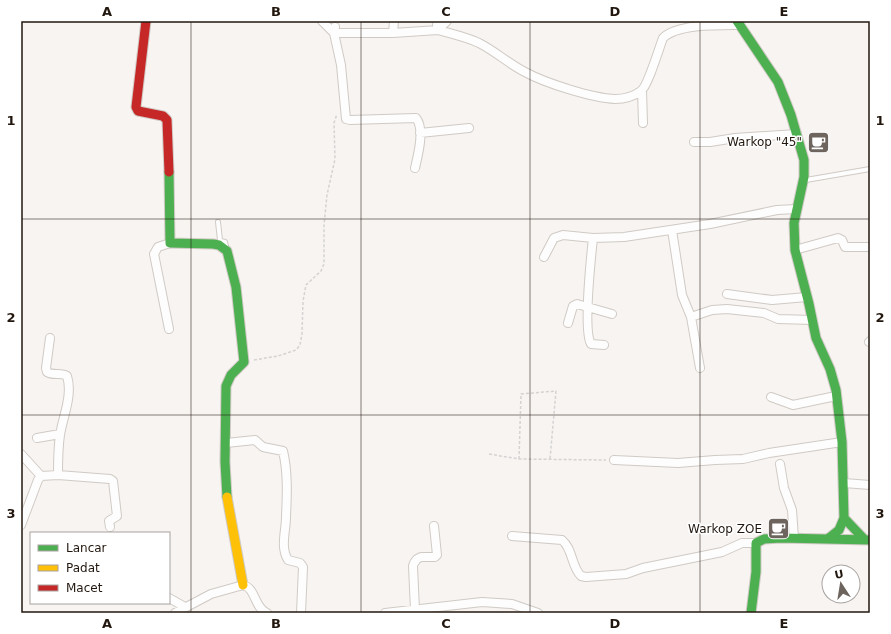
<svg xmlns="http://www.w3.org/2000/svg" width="891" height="634" viewBox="0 0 891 634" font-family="'DejaVu Sans',sans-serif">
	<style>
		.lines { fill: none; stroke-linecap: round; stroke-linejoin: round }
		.lane-casing { stroke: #d0cac4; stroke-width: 6 }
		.street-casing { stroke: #d0cac4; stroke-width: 10 }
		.fast-casing { stroke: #d0cac4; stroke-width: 11 }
		.slow-casing { stroke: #d0cac4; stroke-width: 11 }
		.jam-casing { stroke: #d0cac4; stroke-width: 11 }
		.path { stroke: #d4d3d2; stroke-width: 1.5; stroke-dasharray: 3 2; stroke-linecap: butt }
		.lane { stroke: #fefdfd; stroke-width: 4 }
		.street { stroke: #fefdfd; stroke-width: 8 }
		.fast { stroke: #4caf50; stroke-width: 9 }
		.slow { stroke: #ffc107; stroke-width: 9 }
		.jam { stroke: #c62828; stroke-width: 9 }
		.grid { fill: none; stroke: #22170e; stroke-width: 1; stroke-opacity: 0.55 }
		.labels { text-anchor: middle; stroke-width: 3; stroke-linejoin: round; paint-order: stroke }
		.poi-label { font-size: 12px; fill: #22170e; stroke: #fff; text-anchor: end }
		.neatline { fill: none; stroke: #22170e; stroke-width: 1.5 }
		.grid-label { font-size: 13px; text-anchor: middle; font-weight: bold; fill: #22170e }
	</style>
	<rect width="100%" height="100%" fill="#f7f4f2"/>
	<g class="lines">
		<defs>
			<path id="lane" d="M806 180 870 169
				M218 222 220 240 221 241 225 242 226 246"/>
			<path id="street" d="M322 21 334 33H393L438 30 447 21
				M437 25 438 30C452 34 466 37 479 43 495 51 509 64 525 72 545 83 592 98 615 99 624 99 634 96 641 91 648 86 659 48 663 38 677 24 718 25 739 25
				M335 27 334 33 341 65 346 119 350 120 416 118C425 129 418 155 415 168
				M393 33 394 21
				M642 90 643 123
				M420 133 469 128
				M694 142H710L735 138 797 134
				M672 230 682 295 691 317 700 368
				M593 238C591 257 583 331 591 344L604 345
				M795 250 838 238 842 240 845 247H870
				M544 257 554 238 563 235 593 238 624 237 710 224 777 210 796 209
				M727 294 772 300 807 297
				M691 317 712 310 727 309 764 313 778 319 812 320
				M568 323 573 306 577 304 612 314
				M169 329 154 254 158 247 170 243
				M50 338 46 368 47 372C53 376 61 372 67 376 73 395 63 416 60 435 58 448 58 462 58 475
				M869 342 870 341
				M771 397 793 405 836 396
				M37 438 60 434
				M226 443 255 440 263 447 283 451C288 472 287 495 286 517 286 531 280 547 288 560L300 563 303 567 301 613
				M21 454 41 476
				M614 460 678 463 715 460 743 459 769 453 842 442
				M780 464 784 488 792 510 794 538
				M844 483 870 485
				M21 525 38 480 41 476 58 475 110 479 113 481 117 516 109 521 110 527
				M512 536 562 540C573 549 571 566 581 576L586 577 626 574 643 568 722 552 742 543H756
				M169 598 185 607
				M415 610 413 566 414 563 417 559 421 557H435L437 555 434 526
				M175 613 211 594 243 585C256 588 254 608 267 613
				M385 613 482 602 512 604 538 613"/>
			<path id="fast" d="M737 21 778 82 791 115 804 160V177L794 223 795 250 809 304 816 338 830 369 836 390 842 442 844 518 839 530 829 538
				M169 172 170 243 213 244 219 245 227 251 236 287 244 362 231 375 226 386 225 462 227 497
				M844 518 864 539
				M751 613 756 572V543L764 539 781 538 870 540"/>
			<path id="slow" d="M227 497 243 585"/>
			<path id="jam" d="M146 21 136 107 138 111 163 116 167 120 169 172"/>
		</defs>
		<use href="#lane" class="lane-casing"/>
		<use href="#street" class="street-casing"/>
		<use href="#fast" class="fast-casing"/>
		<use href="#slow" class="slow-casing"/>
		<use href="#jam" class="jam-casing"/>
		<path class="path" d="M254 360 278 356 296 350 300 345 302 334 303 301 306 285 321 271 324 264V225L327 195 335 159 334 123 337 114
			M489 454 519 459 606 460
			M519 459 521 394 556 391 550 459"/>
		<use href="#lane" class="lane"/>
		<use href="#street" class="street"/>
		<use href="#fast" class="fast"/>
		<use href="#slow" class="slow"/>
		<use href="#jam" class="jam"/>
	</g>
	<path class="grid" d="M191 21V613M361 21V613M530 21V613M700 21V613M21 219H870M21 415H870"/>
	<defs>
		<symbol id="cafe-square" viewBox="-11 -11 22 22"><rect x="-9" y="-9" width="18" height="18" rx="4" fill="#6d645e" stroke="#fff"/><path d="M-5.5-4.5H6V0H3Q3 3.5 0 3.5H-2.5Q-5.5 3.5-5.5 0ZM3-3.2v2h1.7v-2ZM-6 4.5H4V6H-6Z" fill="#fff"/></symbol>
	</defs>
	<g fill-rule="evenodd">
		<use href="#cafe-square" x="806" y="130" width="25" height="25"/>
		<use href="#cafe-square" x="766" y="516" width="25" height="25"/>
	</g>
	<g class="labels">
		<g class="poi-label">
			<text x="802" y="146">Warkop "45"</text>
			<text x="762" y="533">Warkop ZOE</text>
		</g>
	</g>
	<rect width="891" height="634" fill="none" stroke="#ffffff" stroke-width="44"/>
	<rect x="30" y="532" width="140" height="72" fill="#ffffff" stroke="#a7a29f"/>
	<rect x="38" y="545" width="20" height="6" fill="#4caf50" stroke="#a7a29f"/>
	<text x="66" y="552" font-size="12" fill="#22170e">Lancar</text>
	<rect x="38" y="565" width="20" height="6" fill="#ffc107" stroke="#a7a29f"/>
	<text x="66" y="572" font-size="12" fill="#22170e">Padat</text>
	<rect x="38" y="585" width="20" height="6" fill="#c62828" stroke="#a7a29f"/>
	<text x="66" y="592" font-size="12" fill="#22170e">Macet</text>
	<g transform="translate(841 584) rotate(348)"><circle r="19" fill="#ffffff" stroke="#a7a29f"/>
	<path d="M0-3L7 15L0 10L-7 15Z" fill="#6d645e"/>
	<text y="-6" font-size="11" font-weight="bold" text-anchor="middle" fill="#22170e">U</text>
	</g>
	<rect x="22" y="22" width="847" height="590" class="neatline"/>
	<g class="grid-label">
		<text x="107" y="16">A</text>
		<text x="276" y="16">B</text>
		<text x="446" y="16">C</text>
		<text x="615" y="16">D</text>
		<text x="784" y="16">E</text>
		<text x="11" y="125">1</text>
		<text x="880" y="125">1</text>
		<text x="11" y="322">2</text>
		<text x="880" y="322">2</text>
		<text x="11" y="518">3</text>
		<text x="880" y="518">3</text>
		<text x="107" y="628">A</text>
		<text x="276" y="628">B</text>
		<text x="446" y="628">C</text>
		<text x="615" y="628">D</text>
		<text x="784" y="628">E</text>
	</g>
</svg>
